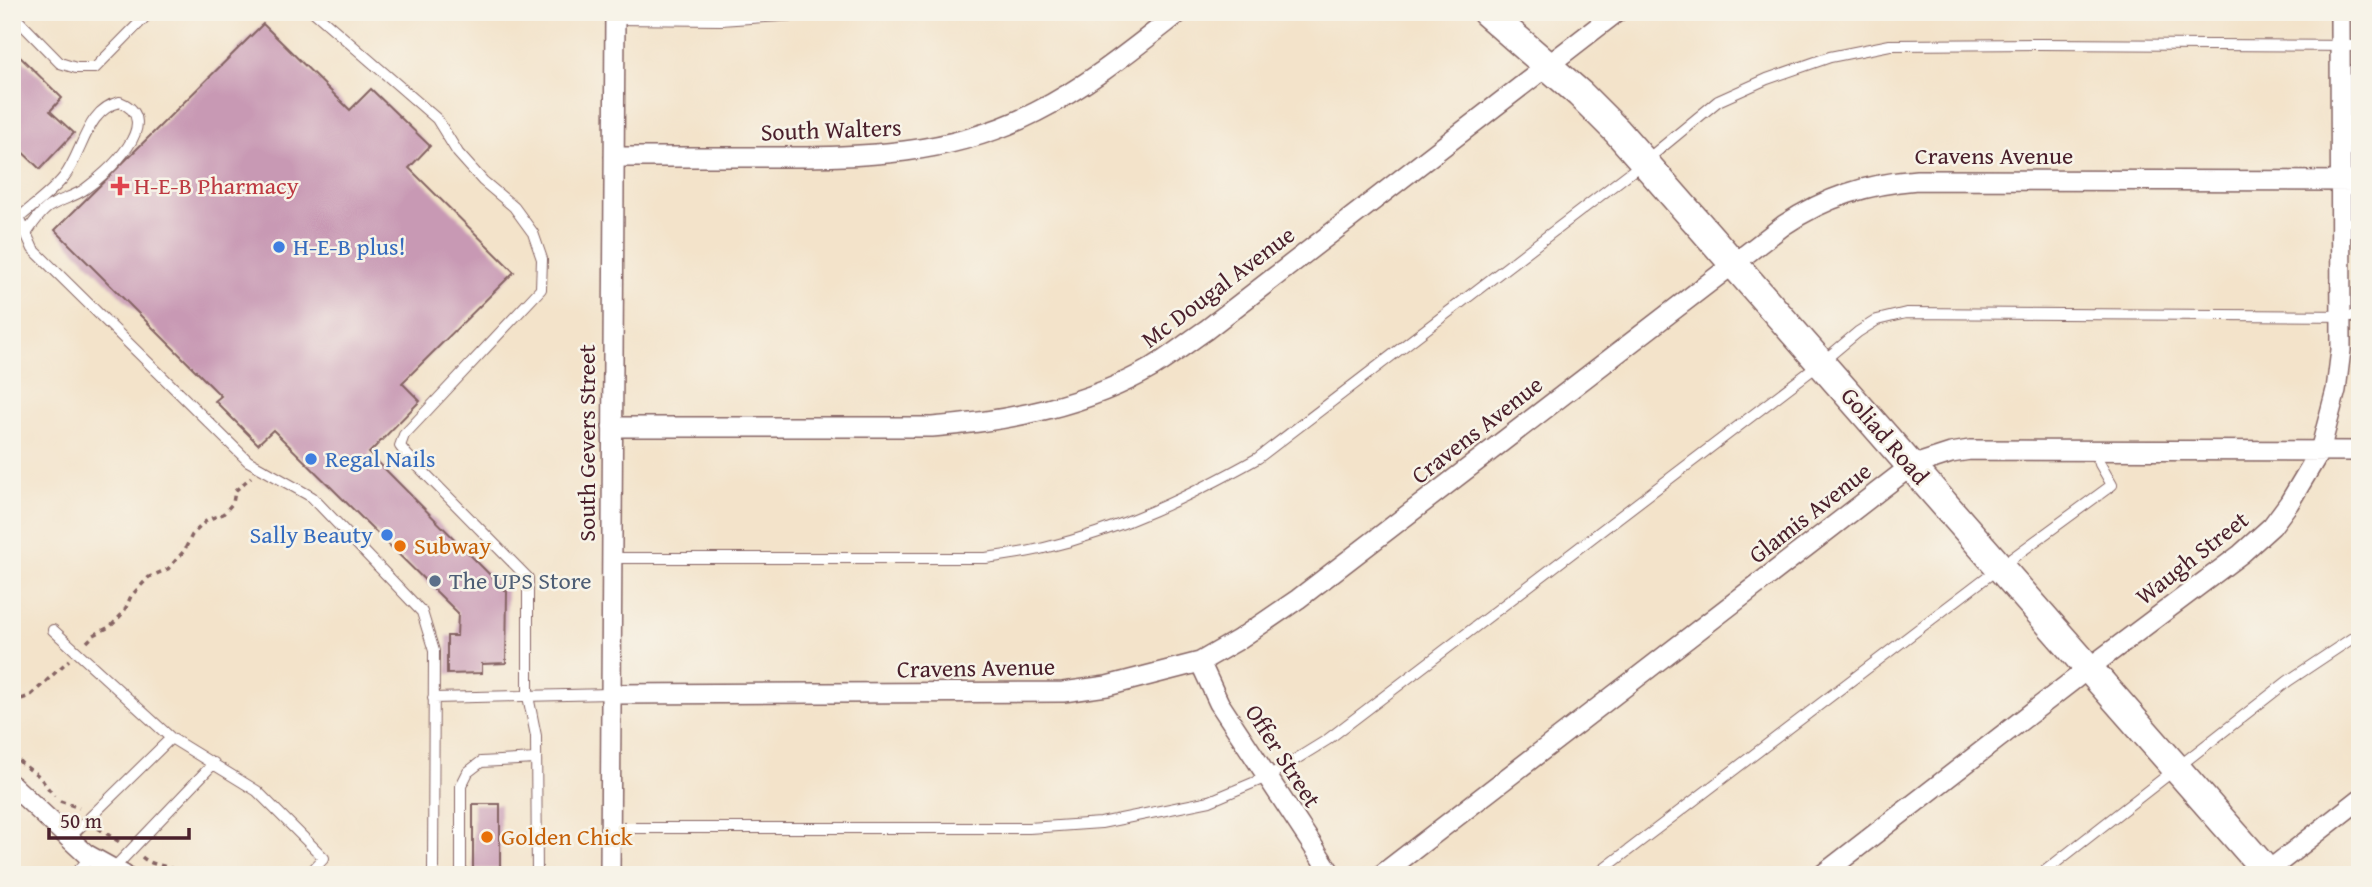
<svg xmlns="http://www.w3.org/2000/svg" width="2372" height="887" viewBox="0 0 2372 887" font-family="'Gentium Book Plus',serif">
	<style>
		.building { fill: #c899b4 }
		.lines { fill: none; stroke-linecap: round; stroke-linejoin: round }
		.lane-casing { stroke: #856463; stroke-width: 12 }
		.street-casing { stroke: #856463; stroke-width: 22 }
		.secondary-casing { stroke: #856463; stroke-width: 31 }
		.path { stroke: #856463; stroke-width: 3.5; stroke-dasharray: 5 5; stroke-linecap: butt }
		.lane { stroke: #fff; stroke-width: 10 }
		.street { stroke: #fff; stroke-width: 19 }
		.secondary { stroke: #fff; stroke-width: 28 }
		.health-dot { fill: #e0444e; stroke: #f7f3e8; stroke-width: 2.5 }
		.shop-dot { fill: #3f7fe0; stroke: #f7f3e8; stroke-width: 2.5 }
		.food-dot { fill: #e8710a; stroke: #f7f3e8; stroke-width: 2.5 }
		.service-dot { fill: #5c6f8a; stroke: #f7f3e8; stroke-width: 2.5 }
		.labels { text-anchor: middle; stroke-width: 5; stroke-linejoin: round; paint-order: stroke }
		.street-label { font-size: 24px; fill: #4a1f2b; stroke: #f7f3e8 }
		.health-label { font-size: 24px; fill: #be3a42; stroke: #f7f3e8; text-anchor: start }
		.shop-label { font-size: 24px; fill: #366cbe; stroke: #f7f3e8; text-anchor: start }
		.food-label { font-size: 24px; fill: #c56008; stroke: #f7f3e8; text-anchor: start }
		.service-label { font-size: 24px; fill: #4e5e75; stroke: #f7f3e8; text-anchor: start }
	</style>
	<rect width="100%" height="100%" fill="#f7f3e8"/>
	<filter id="ink" filterUnits="userSpaceOnUse"><feTurbulence type="fractalNoise" baseFrequency=".0143" numOctaves="2"/><feDisplacementMap in="SourceGraphic" scale="14" xChannelSelector="R" yChannelSelector="G"/><feConvolveMatrix kernelMatrix="1 2 1 2 8 2 1 2 1" color-interpolation-filters="sRGB"/></filter>
	<filter id="wash" filterUnits="userSpaceOnUse"><feTurbulence type="fractalNoise" baseFrequency=".00686" numOctaves="4" result="noise"/><feDisplacementMap in="SourceGraphic" scale="28" xChannelSelector="R" yChannelSelector="G"/><feGaussianBlur stdDeviation="1.57" result="paint"/><feColorMatrix in="noise" values="0 0 0 0 0 0 0 0 0 0 0 0 0 0 0 0 0 1.4 0 .05"/><feComposite in="paint" operator="in"/></filter>
	<g filter="url(#wash)">
		<rect width="100%" height="100%" fill="#f3e3ca"/>
		<g id="blocks">
			<path class="building" d="M263 24 350 110 371 89 430 146 409 168 514 272 402 383 420 401 369 453 507 592 506 663 482 664V673L447 674V636H457L458 613 273 430 258 444 215 401 221 396 55 230Z
				M12 49 62 98 50 111 74 133 40 169 12 142Z
				M473 804H500V869H473Z"/>
		</g>
	</g>
	<g filter="url(#ink)">
		<use href="#blocks" fill-opacity="0" stroke="#856463" stroke-width="2"/>
		<g class="lines">
			<defs>
				<path id="lane" d="M314 12 437 119 458 153 483 181 514 207 533 233 542 259 541 289 421 417 404 435 400 446 407 455 528 578V696L536 736 537 875
					M12 14 60 63 76 68H95L150 12
					M615 19 721 20 796 15
					M12 202 33 249 248 461 312 497 422 612 434 651 433 875
					M19 218C34 205 52 192 64 177 83 153 86 109 120 102 166 121 106 174 85 189 74 197 58 200 47 208 38 215 32 225 26 234
					M611 558H986C1005 555 1025 553 1044 548 1120 530 1190 496 1258 458L1644 162 1718 101 1767 79 1830 57 1890 45 2041 44 2360 46
					M53 630 171 738 257 791 324 858 308 875
					M433 698 611 694
					M610 828H1029L1101 823 1210 801 1267 777 1327 740 1821 363 1858 332 1877 320 1906 313 2360 316
					M69 838 171 738
					M113 869 214 763
					M74 875 91 857
					M461 875V786L468 772 481 762 535 759
					M1596 875 2000 567 2112 485 2100 464 2096 451
					M2040 875 2288 681 2360 633"/>
				<path id="street" d="M614 157C665 157 716 157 768 157 862 157 950 156 1036 112 1089 85 1134 48 1180 12
					M612 427H932C1009 421 1086 406 1153 367 1171 356 1188 342 1206 330L1617 12
					M1200 662 1219 703 1332 875
					M611 694 1063 692 1107 686 1200 662 1238 640 1298 599 1784 225C1826 197 1867 184 1917 180L2360 181
					M12 785 86 854 124 875
					M610 875 615 12
					M1381 875 1911 466 1951 453 1970 450 2360 451
					M1822 875 2089 668 2241 554 2272 526 2289 503 2320 451 2336 390 2341 350 2340 12
					M2263 875 2360 799"/>
				<path id="secondary" d="M1486 12 1580 94 1617 131 2270 875"/>
			</defs>
			<use href="#lane" class="lane-casing"/>
			<use href="#street" class="street-casing"/>
			<use href="#secondary" class="secondary-casing"/>
			<path class="path" d="M87 642 94 635 111 626 124 612 131 596 149 577 168 569 184 551 192 535 207 520 223 514 233 503 235 491 251 477
				M12 702 30 696 69 660
				M12 753 22 764 39 776 54 796
				M60 801 79 808
				M98 828 121 843
				M142 857C154 868 169 863 181 875"/>
			<use href="#lane" class="lane"/>
			<use href="#street" class="street"/>
			<use href="#secondary" class="secondary"/>
		</g>
	</g>
	<path class="health-dot" d="M116.5 175.5h7v7h7v7h-7v7h-7v-7h-7v-7h7z"/>
	<g class="shop-dot">
		<circle cx="279" cy="247" r="7"/>
		<circle cx="311" cy="459" r="7"/>
		<circle cx="387" cy="535" r="7"/>
	</g>
	<g class="food-dot">
		<circle cx="400" cy="546" r="7"/>
		<circle cx="487" cy="837" r="7"/>
	</g>
	<circle class="service-dot" cx="435" cy="581" r="7"/>
	<g class="labels">
		<g class="street-label">
			<text transform="translate(831 130) rotate(-2)" y="8">South Walters</text>
			<text x="1994" y="164">Cravens Avenue</text>
			<text transform="translate(1218 287) rotate(-37)" y="8">Mc Dougal Avenue</text>
			<text transform="translate(1477 430) rotate(-38)" y="8">Cravens Avenue</text>
			<text transform="translate(1885 436) rotate(49)" y="8">Goliad Road</text>
			<text transform="translate(587 443) rotate(-90)" y="8">South Gevers Street</text>
			<text transform="translate(1810 513) rotate(-38)" y="8">Glamis Avenue</text>
			<text transform="translate(2192 558) rotate(-38)" y="8">Waugh Street</text>
			<text transform="translate(976 668) rotate(-1)" y="8">Cravens Avenue</text>
			<text transform="translate(1283 756) rotate(57)" y="8">Offer Street</text>
		</g>
		<g class="health-label">
			<text x="134" y="194">H-E-B Pharmacy</text>
		</g>
		<g class="shop-label">
			<text x="293" y="255">H-E-B plus!</text>
			<text x="325" y="467">Regal Nails</text>
			<text x="373" y="543" text-anchor="end">Sally Beauty</text>
		</g>
		<g class="food-label">
			<text x="414" y="554">Subway</text>
			<text x="501" y="845">Golden Chick</text>
		</g>
		<g class="service-label">
			<text x="449" y="589">The UPS Store</text>
		</g>
	</g>
	<rect width="2372" height="887" fill="none" stroke="#f7f3e8" stroke-width="42"/>
	<path d="M49 828v10h140v-10" fill="none" stroke="#4a1f2b" stroke-width="3.5"/>
	<text x="60" y="828" font-size="21" fill="#4a1f2b" stroke="#f7f3e8" stroke-width="5" paint-order="stroke">50 m</text>
</svg>
